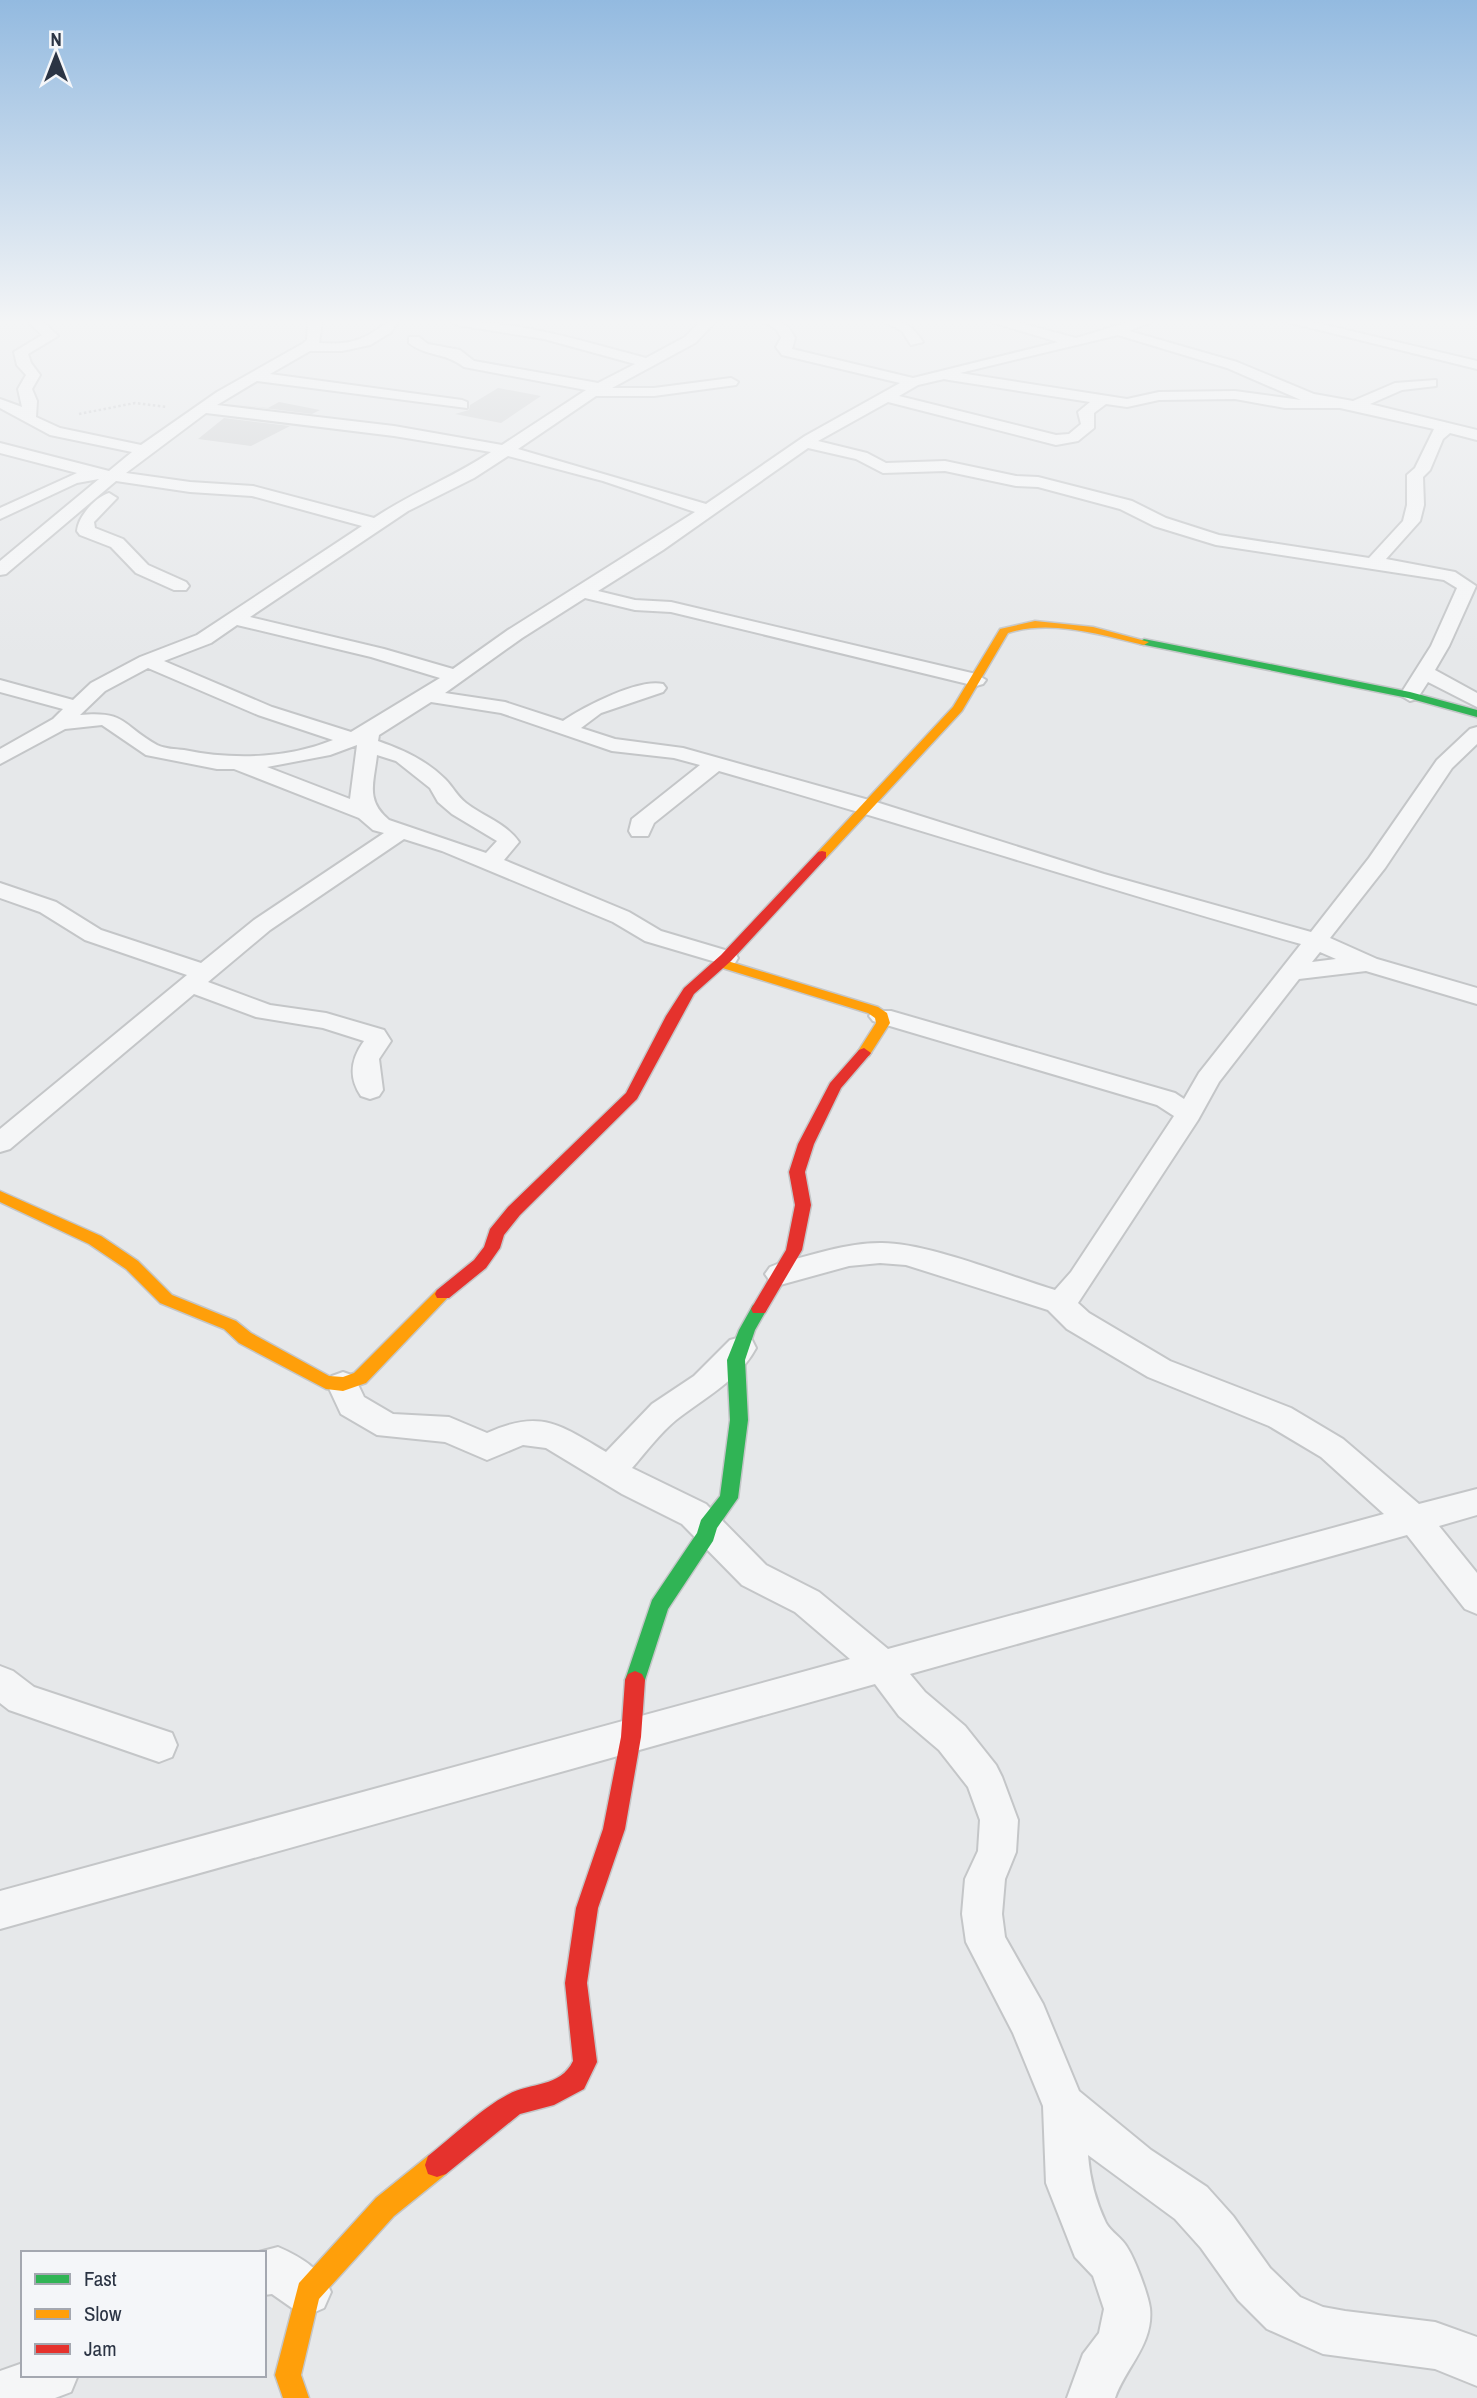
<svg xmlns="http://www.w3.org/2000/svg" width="1477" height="2398" viewBox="0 0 1477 2398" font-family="'Archivo Narrow',sans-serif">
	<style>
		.building { fill: #ced0d2 }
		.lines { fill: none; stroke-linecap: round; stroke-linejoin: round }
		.street-casing { stroke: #c4c6c8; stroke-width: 4 }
		.fast-casing { stroke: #c4c6c8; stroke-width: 3 }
		.slow-casing { stroke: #c4c6c8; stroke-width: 3 }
		.jam-casing { stroke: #c4c6c8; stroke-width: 3 }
		.path { stroke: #c5c6ca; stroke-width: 2.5; stroke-dasharray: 2.5 2.5; stroke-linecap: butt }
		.street { fill: #f5f6f7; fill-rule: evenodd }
		.fast { fill: #30b455; fill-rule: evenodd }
		.slow { fill: #ff9f0a; fill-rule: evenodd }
		.jam { fill: #e5322d; fill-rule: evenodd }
	</style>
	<rect width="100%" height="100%" fill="#e6e8ea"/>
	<path class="building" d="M498 388 541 396 501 423 455 414 469 410 470 405Z
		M279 402 320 410 312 414 240 405 268 408Z
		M224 418 290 426 251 446 198 439Z"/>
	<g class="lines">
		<defs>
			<path id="street" d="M27 321H43L58 336 28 354 31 363 40 375 32 389 37 401 36 417 60 428 141 445 217 392 302 344 307 340 308 321H322L319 343C335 344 350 344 364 337 379 331 382 321 399 321L390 333 370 345 342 351H310L270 374 462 400 467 402V408L257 381 217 405 394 426 502 445 586 390 464 367C445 352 427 357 409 343V337H419L428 344 460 350 474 361 598 383 635 364 544 339 458 325 451 321C519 321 581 341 646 358L685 337 701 321H716L695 343 612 388H654L731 378 738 382 736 385 654 396H596L518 449 706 504 805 436 900 383 782 355 776 347 781 338 777 330 764 321C781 321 787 322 795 338L792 349 913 378 1058 342 988 321H1012L1076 338 1132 321H1154L1129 331 1237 362 1314 394 1353 401 1395 383 1436 380V386L1402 390 1370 404 1477 430V440L1450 433 1443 439 1430 470 1423 477 1424 505 1420 521 1386 559 1455 572 1476 586 1449 646 1435 670 1477 693V707L1428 682 1417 699 1410 701 1400 695 1431 646 1457 588 1444 580 1216 545 1154 526 1120 509 1038 487 1016 486 945 471 883 473 856 459 808 448 663 550 598 591 635 600 671 602 976 674 986 680 983 684 976 686 671 612 635 610 585 598 522 638 445 693 505 702 563 721C583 707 639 678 663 684L666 688 663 692 601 713 581 728 615 739 683 748 876 802 1104 874 1311 932 1369 858 1437 760 1470 729 1477 727V744L1452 768 1385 868 1330 938 1377 959 1477 988V1004L1366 971 1299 979 1219 1082 1198 1120 1078 1303 1089 1313 1170 1361 1291 1408 1343 1439 1419 1504 1477 1489V1515L1439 1526 1477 1573V1614L1465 1609 1407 1535 910 1674 925 1692 965 1726 996 1765 1002 1777 1018 1820 1016 1852 1005 1879 1002 1914 1005 1937 1043 2004 1079 2091 1151 2150 1207 2187 1233 2216 1270 2268 1300 2297 1323 2307 1345 2311 1435 2322 1477 2337V2386L1435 2369 1323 2354 1267 2329 1238 2300 1201 2248 1175 2219 1088 2155C1090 2179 1095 2200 1106 2223 1111 2232 1122 2238 1127 2247 1135 2259 1148 2294 1150 2308 1154 2344 1125 2368 1115 2398H1067L1083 2354 1099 2333 1104 2309 1093 2276 1075 2257 1046 2183 1043 2106 1013 2033 966 1942 962 1914 965 1879 978 1851 980 1820 968 1787 939 1750 899 1716 875 1684 0 1929V1891L850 1659 795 1612 742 1585 682 1524 622 1494 546 1448 523 1445 487 1460 445 1442 377 1435 341 1414 327 1384 332 1376 343 1372 354 1376 364 1397 393 1414 449 1417 487 1433C540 1409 559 1424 606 1452L652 1404 694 1376 730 1340 741 1337 752 1340 756 1348C739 1380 704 1398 676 1420 660 1433 646 1452 632 1468L706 1504 766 1565 819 1592 888 1649 1384 1514 1321 1457 1269 1426 1148 1377 1067 1329 1048 1310 906 1265 880 1263 849 1266 780 1285 770 1281 765 1274 770 1267 780 1263C813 1255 846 1243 880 1243 926 1242 1008 1276 1055 1290L1071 1272 1174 1116 1157 1105 873 1021 869 1016 873 1011H891L1175 1093 1184 1099 1199 1073 1301 944C1106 889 914 827 719 771L654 823 648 836H632L629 831 632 819 700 765 674 758 612 751 501 713 431 702 379 735 378 741C403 750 426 760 445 779 453 787 457 796 466 803 484 817 506 823 519 842L504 860 629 912 661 931 735 953 738 958 735 963 726 965 645 941 613 922 442 851 404 839 270 930 208 982 270 1005 326 1013 384 1030 391 1041 379 1059 383 1090 379 1096 370 1099 361 1096C348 1077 351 1059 364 1041L323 1028 256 1017 194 994 10 1149 0 1152V1129L187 975 85 940 40 912 0 898V883L56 902 101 930 201 963 254 920 384 833 373 830 359 818 234 769H217L146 755 102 725 65 729 0 764V749L53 719 63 709 0 692V680L73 700 91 683 140 657 197 635 362 526 252 496 190 492 116 481 6 574 0 575V561L99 479 77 483 0 519V508L77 473 0 453V443L109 471 132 452 50 435 0 408V399L22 407 18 389 26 375 17 365 14 352 42 335ZM1118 335 1227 368 1301 400 1235 391 1159 392 1127 399 960 373ZM944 379 949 380 1090 402 1078 412 1081 424 1069 434 1056 435 899 396 918 385ZM1235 399 1285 408H1340L1434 429 1415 468 1407 475V505L1403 521 1369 558 1219 535 1166 518 1132 501 1038 477 1016 476 945 461 886 463 867 453 818 441 888 402 1056 445 1078 441 1094 428V413L1106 404 1127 407 1159 400ZM206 413 394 436 491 452C454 477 411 493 374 518L253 486 190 482 126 473ZM508 456 603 481 695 512 508 630 453 669 384 649 250 617 408 511 474 478ZM237 625 371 657 440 678 351 732 272 707 164 661 211 643ZM148 668 258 715 333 740C286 759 232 760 184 750 175 749 165 749 157 745 121 725 127 711 80 715L105 691ZM357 745 350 799 267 767 330 755ZM377 755 396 761 430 788 438 802 452 814 497 841 486 853 389 820C365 800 374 783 377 755ZM1320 952 1336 959 1312 962Z
				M883 321C905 321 911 324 923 342L911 345 902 331Z
				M1283 321H1309L1477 361V369Z
				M109 493 117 498 94 522 95 528 123 539 148 565 186 582 189 586 186 590H174L136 573 111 547 80 535 77 531C78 517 95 497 109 493Z
				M0 1666 13 1671 34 1687 172 1733 177 1745 172 1757 159 1762 9 1710 0 1703Z
				M278 2247C301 2257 321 2269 331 2292L324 2308 308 2315 292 2308 272 2294 264 2295V2253H255Z
				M23 2363V2375H78L71 2392 55 2398H0V2371Z"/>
			<path id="fast" d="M1144 639 1410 692 1477 710V717L1408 698 1140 644 1139 642Z
				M759 1303 765 1305 767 1309 755 1330 745 1360 748 1420 738 1498 717 1528 713 1541 668 1609 645 1680 642 1686 635 1689 628 1686 625 1680 652 1600 697 1533 701 1520 720 1496 730 1420 727 1360 739 1330 753 1305Z"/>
			<path id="slow" d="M1035 621 1093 627 1149 642 1144 645C1101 635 1051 619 1008 633L962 711 826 858H818V852L953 707 1000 629Z
				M721 959 878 1007 887 1013 890 1023 869 1056H859L857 1053 876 1023 875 1018 868 1013 716 966 714 963 716 960Z
				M0 1191 101 1236 138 1261 172 1295 236 1321 251 1333 329 1376 343 1377 354 1373 437 1290H449L451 1294 366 1383 343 1391 326 1389 239 1343 224 1329 160 1303 126 1269 89 1244 0 1202Z
				M437 2153 446 2156 449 2165 446 2174 394 2216 319 2299 301 2375 309 2398H283L275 2375 299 2283 376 2198 428 2156Z"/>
			<path id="jam" d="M822 851 826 852V858L731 961 694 994 637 1099 520 1215 504 1235 500 1248 486 1268 449 1298H437L435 1294 437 1290 474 1260 484 1247 490 1229 508 1207 626 1093 666 1016 684 988 721 955 818 852Z
				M864 1048 871 1053 841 1088 814 1144 805 1172 811 1205 802 1250 765 1313H753L751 1309 786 1250 795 1205 789 1172 798 1144 830 1083 859 1050Z
				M635 1671 642 1674 645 1680 641 1737 625 1829 598 1908 587 1983 597 2062 584 2089 554 2105 520 2114 446 2174 437 2177 428 2174 425 2165 428 2156C451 2138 482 2108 507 2095 530 2082 560 2088 573 2061L565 1983 576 1908 603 1829 621 1737 625 1680 628 1674Z"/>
		</defs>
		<use href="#street" class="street-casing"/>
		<use href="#fast" class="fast-casing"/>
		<use href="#slow" class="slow-casing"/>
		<use href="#jam" class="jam-casing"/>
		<path class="path" d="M79 414 135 403 167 407"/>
		<use href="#street" class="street"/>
		<use href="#fast" class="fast"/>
		<use href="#slow" class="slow"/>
		<use href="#jam" class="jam"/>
	</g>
	<linearGradient id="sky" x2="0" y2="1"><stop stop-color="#93bae0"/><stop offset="0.49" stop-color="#f4f5f6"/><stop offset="1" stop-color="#f4f5f6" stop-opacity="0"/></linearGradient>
	<rect width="1477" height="657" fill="url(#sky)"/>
	<rect x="21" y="2251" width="245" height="126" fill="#f4f6f9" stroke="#a4a8b1" stroke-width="2"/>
	<rect x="35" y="2274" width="35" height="10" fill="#30b455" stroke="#a4a8b1" stroke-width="2"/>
	<text x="84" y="2286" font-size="21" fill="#2b3444">Fast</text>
	<rect x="35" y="2309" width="35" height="10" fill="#ff9f0a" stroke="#a4a8b1" stroke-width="2"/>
	<text x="84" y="2321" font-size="21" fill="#2b3444">Slow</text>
	<rect x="35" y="2344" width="35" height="10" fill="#e5322d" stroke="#a4a8b1" stroke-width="2"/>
	<text x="84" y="2356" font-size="21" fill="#2b3444">Jam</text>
	<g transform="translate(56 56)" stroke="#f4f6f9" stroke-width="5" paint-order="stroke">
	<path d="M0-5L12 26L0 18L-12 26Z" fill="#2b3444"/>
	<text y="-10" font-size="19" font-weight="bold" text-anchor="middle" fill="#2b3444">N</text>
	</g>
</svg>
